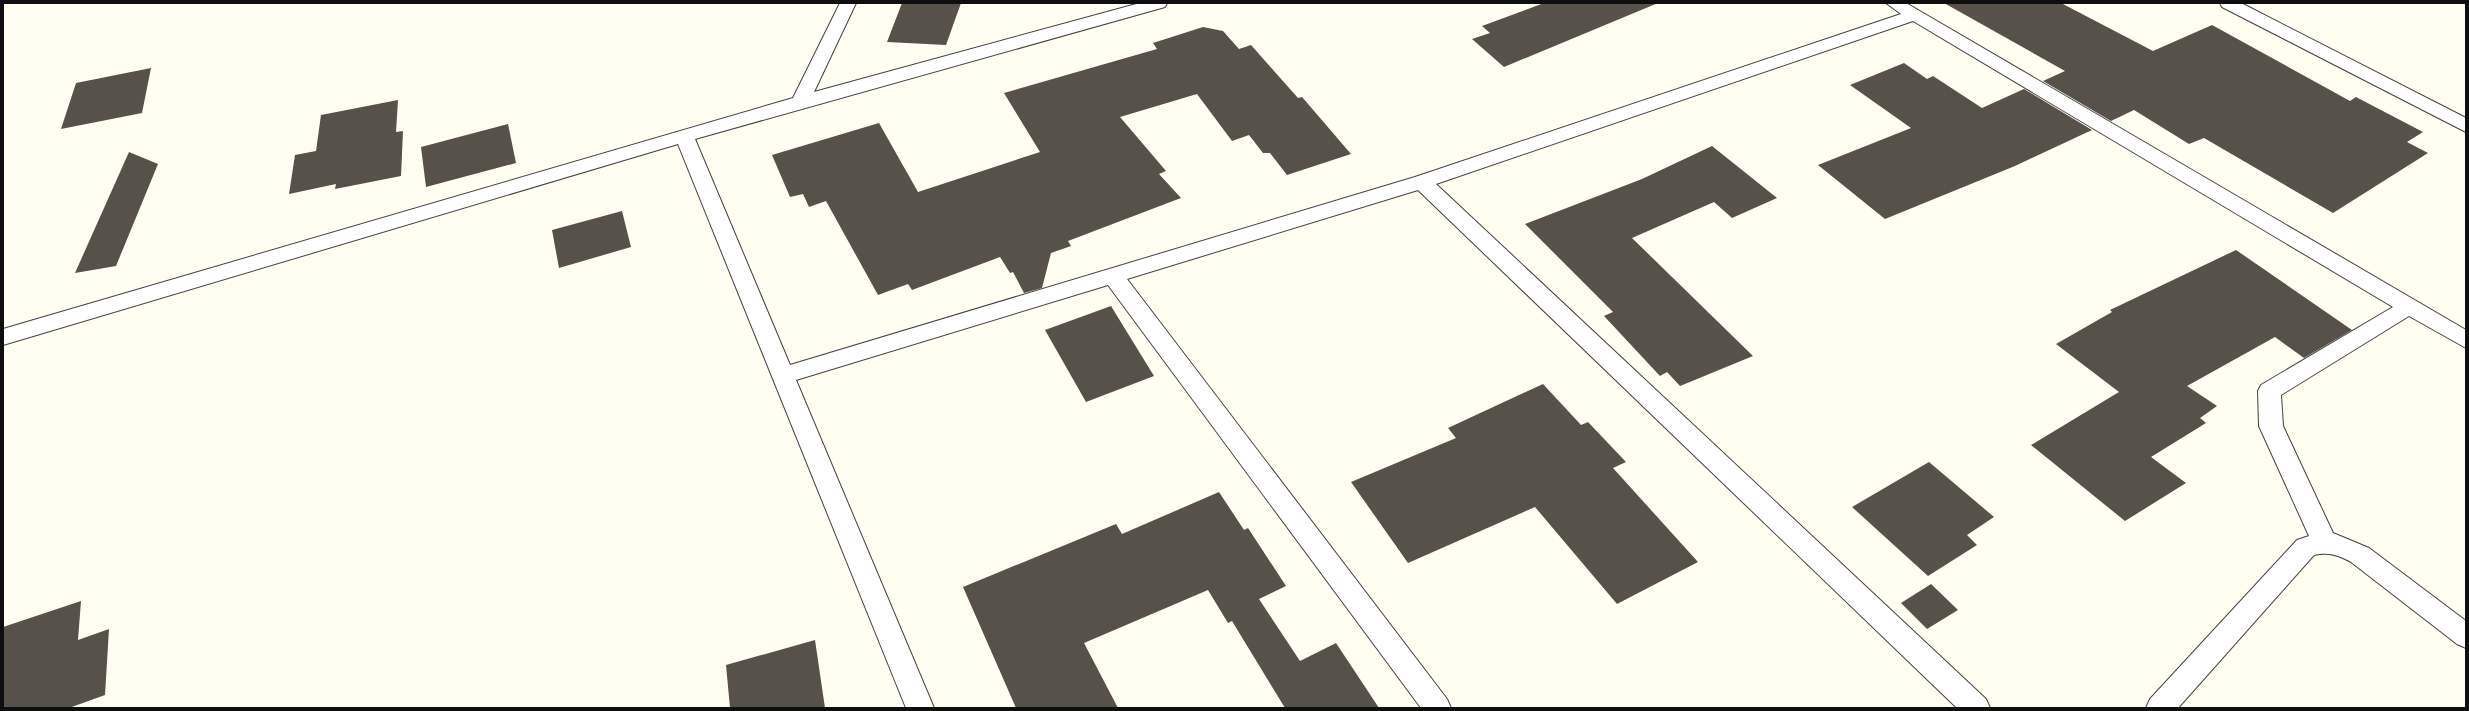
<svg xmlns="http://www.w3.org/2000/svg" width="2469" height="711" viewBox="0 0 2469 711" font-family="'Libre Baskerville',serif">
	<style>
		.building { fill: #585149 }
		.lines { fill: none; stroke-linecap: round; stroke-linejoin: round }
		.minor-casing { stroke: #414141; stroke-width: 2 }
		.minor { fill: #fff; fill-rule: evenodd }
	</style>
	<rect width="100%" height="100%" fill="#fffef0"/>
	<path class="building" d="M902 3H961L946 45 887 42Z
		M1544 3H1658L1504 67 1472 39 1490 33 1482 26Z
		M1944 3H2061L2153 51 2212 25 2350 101 2356 97 2423 132 2407 142 2428 153 2333 213 2204 138 2189 144 2134 110 2111 121 2043 81 2065 71Z
		M1203 27 1223 31 1239 49 1251 45 1298 98 1302 97 1351 154 1287 175 1270 153H1263L1249 135 1232 141 1197 94 1120 117 1166 171 1159 174 1181 198 1068 241 1071 246 1051 253 1042 288 1024 293 1013 272 1010 273 1000 257 912 290 908 284 878 295 826 201 809 207 803 194 790 197 772 155 879 123 918 192 1040 152 1004 93 1157 49 1153 43Z
		M1904 63 1927 79 1933 76 1982 108 2024 89 2092 130 2015 166 1885 219 1818 165 1911 128 1850 85Z
		M151 68 142 113 61 129 76 83Z
		M398 100 396 132 403 131 401 176 335 189 336 184 289 194 295 155 316 151 321 115Z
		M508 124 516 163 426 187 421 147Z
		M1712 146 1777 198 1732 218 1714 202 1632 238 1753 356 1680 386 1667 372 1660 376 1604 316 1613 312 1525 224 1642 179Z
		M129 152 158 164 116 266 75 273Z
		M622 211 631 247 559 268 552 230Z
		M2236 250 2352 330 2304 358 2275 337 2187 386 2217 406 2200 418 2206 423 2151 457 2186 483 2125 521 2031 445 2119 392 2056 344 2112 312 2110 310Z
		M1111 306 1154 376 1086 402 1045 330Z
		M1543 384 1581 425 1588 422 1626 462 1613 468 1698 562 1617 604 1535 507 1408 563 1351 482 1456 438 1448 428Z
		M1929 462 1994 517 1967 535 1977 545 1928 576 1852 507Z
		M1219 492 1244 530 1248 528 1286 586 1259 599 1300 661 1336 643 1379 708H1285L1232 621 1228 623 1208 590 1084 643 1118 708H1016L963 587 1116 524 1122 534Z
		M1931 584 1958 610 1927 629 1901 603Z
		M81 601 78 640 109 629 105 695 69 708H3V627Z
		M815 640 825 708H730L726 665Z"/>
	<g class="lines">
		<defs>
			<path id="minor" d="M840 3H856L814 92 1140 3H1167L1165 7 695 139 790 365 1415 177 1901 14 1886 3H1906L2466 330V348L2409 316 2281 395 2283 426 2333 533 2369 548 2466 621V648L2457 644 2351 562C2338 555 2329 552 2314 555L2178 708H2146L2150 699 2297 540 2309 536 2259 426 2258 391 2261 385 2393 307 1913 21 1436 184 1986 699 1990 708H1957L1418 190 1127 279 1447 699 1451 708H1421L1108 285 796 380 934 708H906L678 144 3 345V329L793 98Z
				M2220 3H2241L2466 118V132L2222 7Z"/>
		</defs>
		<use href="#minor" class="minor-casing"/>
		<use href="#minor" class="minor"/>
	</g>
	<rect width="2469" height="711" fill="none" stroke="#0e0e0e" stroke-width="8"/>
</svg>
